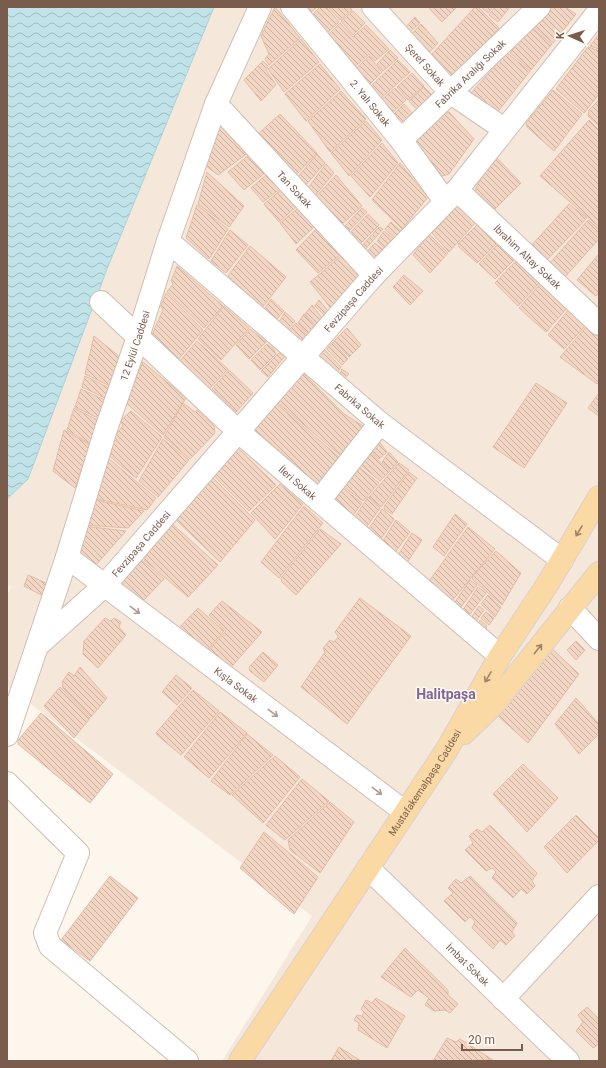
<svg xmlns="http://www.w3.org/2000/svg" width="606" height="1068" viewBox="0 0 606 1068" font-family="Roboto,sans-serif">
	<style>
		.residential { fill: #f5e8da }
		.water { fill: url(#water-waves); stroke: #a5d3da }
		.building { fill: url(#building-back-hatch); stroke: #e6bba3 }
		.lines { fill: none; stroke-linecap: round; stroke-linejoin: round }
		.minor-casing { stroke: #d1beb0; stroke-width: 24 }
		.major-casing { stroke: #dad1cd; stroke-width: 24 }
		.minor { stroke: #fff; stroke-width: 22 }
		.major { stroke: #fbd9a5; stroke-width: 22 }
		.oneway { stroke: #a18267 }
		.oneway2 { stroke: #af9d94 }
		.labels { text-anchor: middle; stroke-width: 3; stroke-linejoin: round; paint-order: stroke }
		.street-label { font-size: 10px; fill: #7a5c4d; stroke: #fffaf3 }
		.district-label { font-size: 14px; font-weight: bold; fill: #846695; stroke: #fffaf3 }
	</style>
	<defs>
		<pattern id="water-waves" width="16" height="10" patternUnits="userSpaceOnUse"><rect width="16" height="10" fill="#bfe3e8"/><path d="M0 5q4-4 8 0t8 0" fill="none" stroke="#a0bbbe"/></pattern>
		<pattern id="building-back-hatch" width="6" height="6" patternUnits="userSpaceOnUse"><rect width="6" height="6" fill="#f3d5c3"/><path d="M-1 5l2 2M0 0l6 6M5-1l2 2" fill="none" stroke="#cab0a1"/></pattern>
	</defs>
	<rect width="100%" height="100%" fill="#fdf6ec"/>
	<path class="residential" d="M214 7H599V1061H222L312 916 7 686V595L11 587 7 584V499L28 479 107 269Z"/>
	<path class="water" d="M7 7H214L107 269 28 479 7 499Z"/>
	<path class="building" d="M275 7 300 38 269 65 265 59 269 54 261 36Z
		M306 7H317L310 13Z
		M320 7H326L339 22 326 34 311 16Z
		M328 7H350L352 10 340 20Z
		M428 7H457L442 22Z
		M475 7H478L499 28 455 78 432 54Z
		M481 7H493L488 13Z
		M495 7H510L498 22 489 15Z
		M548 7H565L576 14 553 43 533 26Z
		M353 11 365 23 353 35 341 21Z
		M415 17 420 23 410 32 406 27Z
		M340 23 353 37 366 25 389 49 375 61 369 54 354 68 327 36Z
		M421 24 438 43 427 55 410 36Z
		M530 26 552 44 531 70 510 53Z
		M599 34V49L590 46Z
		M301 39 319 62 284 92 268 69Z
		M588 47 599 51V94L584 113 556 89Z
		M390 50 398 58 383 71 377 64Z
		M507 53 530 71 492 119 469 95Z
		M369 56 382 72 368 86 355 70Z
		M398 60 410 72 380 99 369 88Z
		M263 61 268 66 266 70 276 85 261 101 244 80Z
		M320 64 340 89 306 121 285 94Z
		M412 73 424 86 408 100 397 87Z
		M424 87 436 99 421 114 409 101Z
		M395 88 406 100 391 114 380 101Z
		M553 90 582 114 554 151 527 127 526 123Z
		M341 91 366 119 330 152 308 121Z
		M599 100V126L588 116 589 110Z
		M404 104 416 118 404 129 392 116Z
		M449 112 474 139 449 174 442 176 414 139 441 114Z
		M280 114 317 153 295 176 279 159V155L258 134Z
		M589 120 599 130V227L540 176Z
		M221 121 249 152 218 175 202 163Z
		M366 121 382 140 349 176 331 153Z
		M382 143 398 163 370 197 351 176Z
		M250 154 266 172 244 190 228 172Z
		M317 154 325 163 305 186 297 178Z
		M497 158 521 183 495 209 475 191 479 181Z
		M400 163 428 197 402 229 372 200Z
		M326 164 334 173 314 197 307 189Z
		M207 172 244 206 229 227 198 204Z
		M267 174 280 189 263 202 251 188Z
		M336 175 362 206 340 226 315 198Z
		M281 190 296 207 279 222 264 204Z
		M569 204 587 218 547 260 530 247Z
		M197 205 228 229 209 259 186 238Z
		M457 206 476 222 449 252 432 233Z
		M298 208 314 227 296 244 280 223Z
		M362 208 367 212 347 233 342 229Z
		M368 214 379 225 358 246 348 235Z
		M588 220 599 229V239L565 277 549 264Z
		M391 222 401 231 396 239 385 229Z
		M477 225 497 243 477 263 459 247 458 244Z
		M379 227 383 229 363 252 360 248Z
		M316 229 340 255 318 273 296 250Z
		M230 230 248 245 226 273 211 261Z
		M384 231 394 239 386 250 377 241Z
		M429 234 448 253 430 273 413 255Z
		M375 243 385 251 375 265 365 254Z
		M498 244 515 259 495 279 479 264Z
		M250 246 286 277 262 308 228 276Z
		M599 254V292L596 296 577 280Z
		M341 256 361 279 332 310 310 282Z
		M516 261 540 282 518 306 495 283Z
		M177 266 223 306 204 328 167 292 173 284 171 281Z
		M404 275 423 291 410 305 393 287Z
		M541 283 567 308 546 332 519 308Z
		M166 293 203 330 177 361 150 339 163 310 161 306Z
		M271 299 284 311 276 320 264 310Z
		M319 300 328 311 324 315 315 306Z
		M312 305 323 319 316 326 305 314Z
		M224 306 249 328 221 360 198 339Z
		M569 309 586 325 564 349 548 335Z
		M285 312 295 321 287 330 279 322Z
		M304 314 314 326 308 334 298 323Z
		M296 323 307 335 301 342 288 331Z
		M587 326 599 337V382L597 384 560 357Z
		M347 328 361 345 349 357 334 341Z
		M250 329 266 342 249 359 236 345Z
		M94 336 120 357 110 386 85 374Z
		M197 341 228 369 209 389 179 362Z
		M333 342 348 359 342 365 327 349Z
		M267 344 274 349 276 354 260 370 251 360Z
		M325 350 341 367 336 374 319 356Z
		M279 353 285 356 268 377 261 371Z
		M143 362 186 398 163 435 125 402Z
		M342 369 349 374 343 380 339 376Z
		M229 370 253 393 236 412 212 389Z
		M303 373 344 414 363 426 341 456 278 403V401Z
		M85 376 111 389 107 399 82 387Z
		M536 383 567 403 524 468 493 447Z
		M81 389 109 402 100 419 75 407Z
		M599 393V416L588 408Z
		M183 403 195 412 197 410 214 426 215 433 190 459 164 437Z
		M277 404 340 458 318 486 255 430V427Z
		M74 408 101 422 92 445 67 430Z
		M131 411 162 437 136 478 108 455 113 439 118 442 115 437 123 425 120 421Z
		M64 430 90 445 75 488 53 471Z
		M375 436 387 452 379 459 366 447Z
		M163 439 189 460 158 497 139 481Z
		M237 447 276 485 249 511 214 476Z
		M365 448 390 471 380 481 356 461Z
		M389 452 398 462 391 470 382 462Z
		M107 457 156 498 147 510 93 498Z
		M354 463 379 483 363 501 341 485Z
		M399 463 409 470 381 507 369 497Z
		M409 472 417 478 392 514 384 509 385 505Z
		M211 476 255 520 220 562 173 517Z
		M280 484 303 504 275 539 251 513Z
		M339 485 362 503 351 518 331 500Z
		M368 497 380 508 365 529 353 520Z
		M92 499 144 511 128 528 84 525Z
		M304 506 323 523 279 578 261 562Z
		M382 509 394 519 379 542 368 530Z
		M455 514 467 524 444 556 433 547Z
		M396 520 410 532 394 554 381 544Z
		M169 521 218 565 188 597 144 560 150 550 148 546Z
		M83 526 126 531 95 566 77 551Z
		M468 527 495 549 451 602 427 584Z
		M320 529 341 544 296 595 282 582 281 578Z
		M412 533 422 540 406 564 396 558Z
		M496 551 521 573 502 605 473 580 472 577Z
		M138 557 164 579 140 604 116 584Z
		M28 575 48 584 43 596 24 586Z
		M470 580 477 585 458 611 453 605Z
		M478 587 486 593 467 618 461 613Z
		M488 595 501 607 495 617 481 604Z
		M360 598 411 636 347 724 301 687 325 652 323 648 330 640 334 642 338 637 335 632Z
		M222 601 262 632 227 672 206 653 226 631 209 615Z
		M479 606 484 610 474 624 469 621Z
		M198 608 224 631 201 657 175 632Z
		M486 612 494 618 489 625 481 618Z
		M105 618 111 621 114 618 121 622 119 627 126 635 98 668 83 654 84 641Z
		M480 620 487 626 484 633 477 627Z
		M576 641 585 650 576 660 567 650Z
		M548 645 579 674 528 743 498 716 497 712Z
		M263 652 278 665 264 682 250 671 249 667Z
		M80 667 107 698 91 717 63 688 62 682 69 672 74 676Z
		M176 675 192 688 177 705 162 692Z
		M60 687 90 718 74 738 44 706Z
		M193 690 219 711 181 755 158 736 156 733Z
		M576 698 599 724V734L579 754 555 724Z
		M220 712 247 733 209 778 184 757Z
		M41 713 113 774 90 803 18 744V740Z
		M247 734 273 755 230 795 211 781Z
		M275 756 300 777 263 823 232 795Z
		M523 764 558 798 527 832 493 794Z
		M302 779 329 801 285 840 266 825Z
		M330 802 354 822 320 873 290 850 288 840Z
		M576 815 599 838V840L567 873 544 847Z
		M490 825 537 873 532 881 535 886 527 894 521 889 513 898 492 878 496 872 492 868 486 871 465 850 473 843 469 836 477 829 482 832Z
		M264 832 318 877 294 914 240 868Z
		M110 876 138 898 90 961 61 940Z
		M470 876 517 923 512 932 515 936 506 945 500 940 493 949 472 928 475 922 473 919 470 917 465 922 444 901 453 893 448 888 456 879 461 883Z
		M405 948 448 990V995L458 1004 450 1013 445 1010 434 1011 425 1005 429 998 418 990 411 997 381 977Z
		M376 998 405 1016 387 1048 358 1030 359 1023 354 1020 357 1015 362 1016 364 1012 361 1009 366 1000 372 1003Z
		M587 1007 599 1019V1044L593 1048 576 1031 583 1022 578 1015Z
		M447 1038 456 1042 460 1039 493 1060 433 1061Z
		M339 1047 361 1061H331Z"/>
	<g class="lines">
		<defs>
			<g id="minor">
				<path id="s1" d="M292 7 401 140 445 201"/>
				<path id="s2" d="M373 7 451 93 504 129"/>
				<path id="s3" d="M216 104 374 275"/>
				<path id="s4" d="M401 140 539 7"/>
				<path id="s5" d="M457 190 599 324"/>
				<path id="s6" d="M168 241 380 423 562 560"/>
				<path id="s7" d="M101 302 239 432 500 656"/>
				<path d="M319 501 380 423"/>
				<path id="s8" d="M67 557 405 812"/>
				<path d="M570 608 599 639"/>
				<path id="s9" d="M37 646 104 586 374 275 457 190 599 11"/>
				<path id="s10" d="M7 735 67 557 106 429 138 337 168 241 216 104 260 7"/>
				<path d="M7 783 78 853 45 933 50 946 187 1061"/>
				<path id="s11" d="M368 868 568 1061"/>
				<path d="M503 999 599 896"/>
			</g>
			<g id="major">
				<path d="M464 733 494 704 599 573"/>
				<path id="s12" d="M240 1061 446 751 500 656 547 585 599 497"/>
			</g>
		</defs>
		<use href="#minor" class="minor-casing"/>
		<use href="#major" class="major-casing"/>
		<use href="#minor" class="minor"/>
		<use href="#major" class="major"/>
	</g>
	<defs><path id="oneway-shaft" d="M-6 0H5M1.5-3L5.5 0L1.5 3" fill="none" stroke-width="1.6" stroke-linecap="round" stroke-linejoin="round"/></defs>
	<g class="oneway">
		<use href="#oneway-shaft" transform="translate(579 531) rotate(121)"/>
		<use href="#oneway-shaft" transform="translate(538 649) rotate(-51)"/>
		<use href="#oneway-shaft" transform="translate(488 677) rotate(120)"/>
	</g>
	<g class="oneway2">
		<use href="#oneway-shaft" transform="translate(135 610) rotate(37)"/>
		<use href="#oneway-shaft" transform="translate(273 713) rotate(37)"/>
		<use href="#oneway-shaft" transform="translate(377 791) rotate(37)"/>
	</g>
	<g class="labels">
		<g class="street-label">
			<text dy="4" stroke="none"><textPath href="#s2" startOffset="78">Şeref Sokak</textPath></text>
			<text dy="4" stroke="none"><textPath href="#s4" startOffset="96">Fabrika Aralığı Sokak</textPath></text>
			<text dy="4" stroke="none"><textPath href="#s1" startOffset="124">2. Yalı Sokak</textPath></text>
			<text dy="4" stroke="none"><textPath href="#s3" startOffset="116">Tan Sokak</textPath></text>
			<text dy="4" stroke="none"><textPath href="#s5" startOffset="97">İbrahim Altay Sokak</textPath></text>
			<text dy="4" stroke="none"><textPath href="#s9" startOffset="470">Fevzipaşa Caddesi</textPath></text>
			<text dy="4" stroke="none"><textPath href="#s10" startOffset="410">12 Eylül Caddesi</textPath></text>
			<text dy="4" stroke="none"><textPath href="#s6" startOffset="253">Fabrika Sokak</textPath></text>
			<text dy="4" stroke="none"><textPath href="#s7" startOffset="267">İleri Sokak</textPath></text>
			<text dy="4" stroke="none"><textPath href="#s9" startOffset="146">Fevzipaşa Caddesi</textPath></text>
			<text dy="4" stroke="none"><textPath href="#s8" startOffset="212">Kışla Sokak</textPath></text>
			<text dy="4" stroke="none"><textPath href="#s12" startOffset="334">Mustafakemalpaşa Caddesi</textPath></text>
			<text dy="4" stroke="none"><textPath href="#s11" startOffset="139">İmbat Sokak</textPath></text>
		</g>
		<g class="district-label">
			<text x="446" y="699">Halitpaşa</text>
		</g>
	</g>
	<rect width="606" height="1068" fill="none" stroke="#7a5c4d" stroke-width="16"/>
	<g transform="translate(570 36) rotate(273)" stroke="#fffaf3" stroke-width="3" paint-order="stroke">
	<path d="M0-3L7 15L0 10L-7 15Z" fill="#7a5c4d"/>
	<text y="-6" font-size="11" font-weight="bold" text-anchor="middle" fill="#7a5c4d">K</text>
	</g>
	<path d="M462 1044v6h60v-6" fill="none" stroke="#7a5c4d" stroke-width="2"/>
	<text x="468" y="1044" font-size="12" fill="#7a5c4d" stroke="#fffaf3" stroke-width="3" paint-order="stroke">20 m</text>
</svg>
